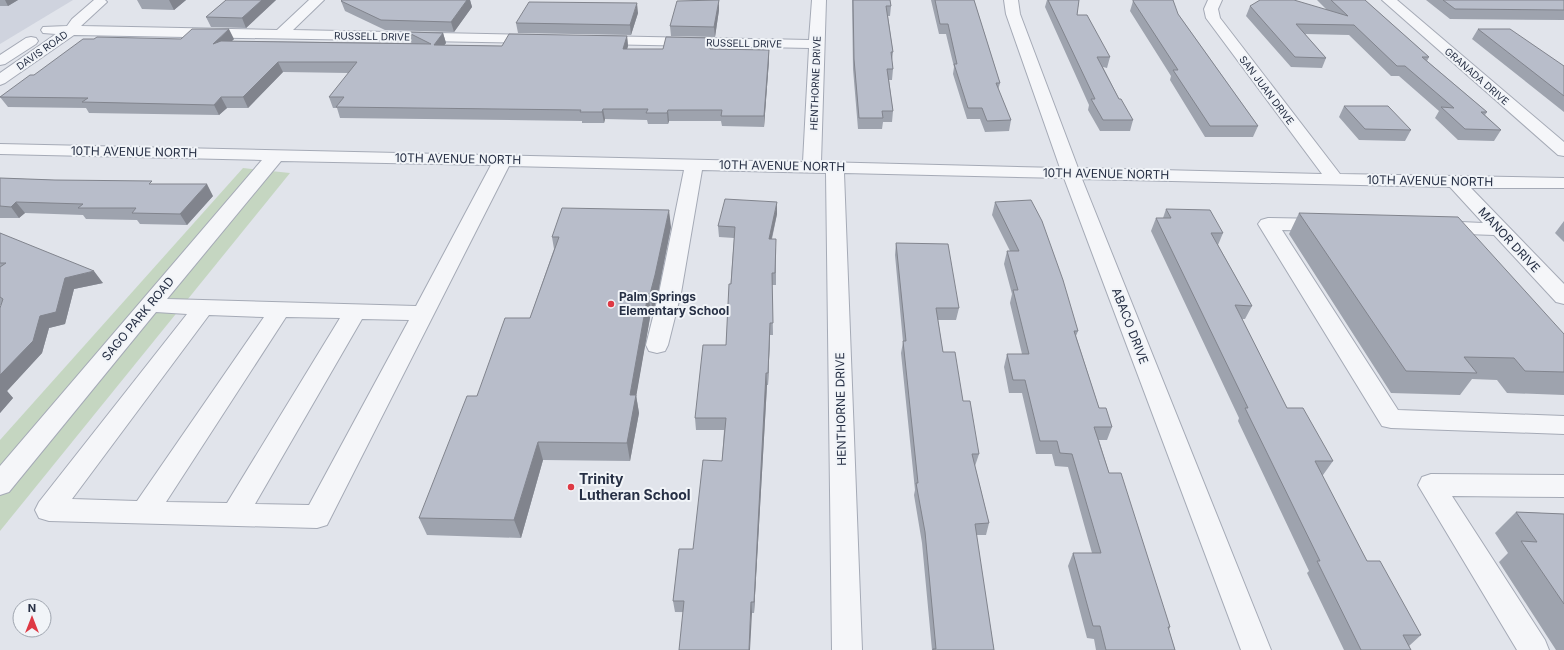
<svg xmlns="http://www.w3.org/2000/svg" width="1564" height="650" viewBox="0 0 1564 650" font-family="Inter,sans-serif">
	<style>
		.built { fill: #cfd3de }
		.green { fill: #c5d6c1 }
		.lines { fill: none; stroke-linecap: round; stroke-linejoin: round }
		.minor-casing { stroke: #a5aab6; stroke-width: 2 }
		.minor { fill: #f5f6f9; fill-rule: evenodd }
		.wall { fill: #9ea3ae }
		.shaded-wall { fill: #81848d }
		.building { fill: #b8bdca; stroke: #81848d }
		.poi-dot { fill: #de3944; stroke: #f1f4f8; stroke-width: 1.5 }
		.labels { text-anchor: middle; stroke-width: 4; stroke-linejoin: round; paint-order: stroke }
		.far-street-label { font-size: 10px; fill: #273045; stroke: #f1f4f8 }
		.street-label { font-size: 12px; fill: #273045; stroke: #f1f4f8 }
		.poi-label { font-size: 12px; font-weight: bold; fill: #273045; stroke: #f1f4f8; text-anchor: start }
		.near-poi-label { font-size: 14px; font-weight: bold; fill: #273045; stroke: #f1f4f8; text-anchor: start }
	</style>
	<rect width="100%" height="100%" fill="#e1e4eb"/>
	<path class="built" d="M0 0H73L0 44Z"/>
	<path class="green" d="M243 168 290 173 0 531V440Z"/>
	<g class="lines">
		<defs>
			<path id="minor" d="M94 0H105L107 2 81 26 277 30 309 0H324L293 30 537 35 542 36 544 39 542 42 537 43 74 35 5 83 0 85V73L56 34 43 33 41 30 43 27 67 26 72 19Z
				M812 0H826L821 162 1060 168 1006 14 1004 0H1018L1020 14 1078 168 1322 174 1206 18 1204 9 1208 0H1222L1218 9 1220 18 1340 174 1564 178V188H1471L1564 284V304L1556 302 1494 235 1438 233 1431 231 1428 227 1431 223 1438 221 1483 223 1450 187 1082 179 1271 650H1241L1064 178 844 173 862 650H832L826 173 702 170 681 293 668 345 665 351 657 353 649 351 646 345 659 293 684 170 509 166 327 525 317 528 49 521 39 518 35 510 39 502 187 314 156 312 9 492 0 495V466L262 160 0 154V144L803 162 809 48 597 44 592 43 590 40 592 37 597 36 809 40ZM281 161 491 165 416 306 167 299ZM209 315 264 317 137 501 72 499ZM286 317 340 318 227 503 166 502ZM362 319 409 320 309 505 255 504Z
				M1382 0H1397L1564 142V156L1558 155Z
				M31 37 36 38 38 41 36 44 5 64 0 65V55L26 38Z
				M1268 218 1324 219 1331 221 1334 225 1331 229 1324 231 1282 230 1398 410 1564 416V434L1391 428 1382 426 1258 224 1261 220Z
				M1431 474 1564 475V497L1452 496 1545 640 1549 650H1517L1418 485 1422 477Z"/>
		</defs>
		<use href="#minor" class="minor-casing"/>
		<use href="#minor" class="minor"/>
	</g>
	<path class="wall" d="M0 0H18L8 6H0Z
		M137 0H186L174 10 142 9Z
		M226 0H276L246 28 211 27 206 17Z
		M342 0H470L472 7 454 32 385 30 345 11 341 1Z
		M852 0H890L891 6 890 16H888L893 52 892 61 893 69 892 80H889L893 111 892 122H883L882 129H858L853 69Z
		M931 0H974L1000 83 998 90 1011 120 1009 131 985 132 980 119H967L953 74 954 67 946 34H939Z
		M1047 0H1079L1077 15 1110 57 1107 68 1103 67 1119 99 1133 120 1130 131H1100L1088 110 1089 105 1045 7Z
		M1317 0H1365L1429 57 1427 61 1487 112 1485 115 1501 130 1494 141 1458 140 1435 118 1439 111 1399 76H1391L1349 35 1305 34 1326 58 1322 68 1291 67 1246 16 1250 6 1327 10Z
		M1426 0H1564V20L1450 19Z
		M1133 1 1178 14 1258 126 1253 137H1205L1170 80 1171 76 1130 11Z
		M719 10 715 37 671 36 670 26Z
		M638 13 631 35 518 33 516 23Z
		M1478 29 1564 66V112L1472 39Z
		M407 32 443 33 446 43 444 45 502 46 627 36 628 46 627 49H663L713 48 712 49 769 50V60L764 127 722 126 721 121H669L668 124H648L647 120 605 119 604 123H582V121L340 118 337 108H333L329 97 349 73 283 72 248 108H227L219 115 89 113 86 108 8 107 0 97 34 75 181 39H234L232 41 412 43 410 42Z
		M1344 106 1411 130 1405 141 1359 140 1339 117Z
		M0 178 154 184 213 196 187 225 140 224 137 220 86 219 83 215 25 213 19 218H0Z
		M995 202 1078 331 1076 336 1099 408 1112 427 1107 440H1099L1109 473 1170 627 1169 630 1175 650H1096L1094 639 1087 638 1068 566 1073 553H1092L1068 467 1055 466 1052 454H1036L1022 393H1009L1004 367 1007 354H1022L1010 303 1012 294 1004 264 1007 251H1010L992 215Z
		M1166 209 1223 233 1218 245 1252 306 1245 319H1242L1287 408 1333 461 1323 475H1322L1367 561 1421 635 1409 646 1411 650H1344L1307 573 1309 571 1238 421 1239 418 1151 231 1156 218H1163Z
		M1299 213 1564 334V395L1507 393 1497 380 1472 379 1460 395 1391 393 1289 234Z
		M777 214 772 239 776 250V285H772L773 335H770L768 385H767L754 613 675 612 673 601 693 549 722 461 724 430H696L695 418 726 345 734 238 719 237 718 226Z
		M1564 221V242L1555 233Z
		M671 227 658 293 653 312H651L636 395 639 413 630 461 543 460 521 538 427 535 419 518 477 396 530 318 554 249 552 237Z
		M0 233 103 283 74 289 65 324 49 328 42 353 7 391 13 398 0 413V308L1 305H0Z
		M896 243 959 308 956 320H938L943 352 963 401 979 454 975 466 989 523 986 535H976L994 650H932L922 543 914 495 915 490 901 353 903 342 895 255Z
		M1516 512 1564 514V650H1556L1499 562 1508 553 1495 533Z"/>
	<path class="shaded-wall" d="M5 0H18L8 6Z
		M169 0H186L174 10Z
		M262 0H276L246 28 242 18Z
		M467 0H470L472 7 454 32 451 22Z
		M719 0V10L715 37 714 27Z
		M637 3 638 13 631 35 630 25Z
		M229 29 234 39 218 54 213 44Z
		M443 33 446 43 437 55 434 45Z
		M627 36 628 46 624 59 623 49Z
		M712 38 713 48 711 59 710 49Z
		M769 50V60L764 127V116Z
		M278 62 283 72 248 108 243 97Z
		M221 97 227 108 219 115 214 105Z
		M603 109 605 119 604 123 602 112Z
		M668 110 669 121 668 124 667 113Z
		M207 184 213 196 187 225 180 214Z
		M16 202 25 213 19 218 11 207Z
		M777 202V214L769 250V239Z
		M669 210 671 227 658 293 653 312 650 294Z
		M94 271 103 283 74 289 65 324 49 328 42 353 7 391 13 398 0 413V375L65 278Z
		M648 294 651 312 634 409 636 395 639 413 630 461 627 443 630 395Z
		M770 323V335L768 385V373Z
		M766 373 767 385 754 613V602Z
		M538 442 543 460 521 538 514 520Z
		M751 602 752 613 750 650H749Z"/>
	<path class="building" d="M226 0H262L242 18 206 17Z
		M342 0H467L451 22 381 20 341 1Z
		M719 0 714 27 670 26 677 1Z
		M853 0H890L891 6H886L893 52H891L893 69H887L893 111H882L883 118H859L854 59Z
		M935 0H974L1000 83H996L1011 120 987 121 982 108H968L954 64H957L948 24H940Z
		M1048 0H1079L1077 15H1087L1110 57H1097L1119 99H1121L1133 120H1103L1091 99H1095Z
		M1133 0H1173L1178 14 1258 126H1210L1173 70H1178L1133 1Z
		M1260 0H1294L1348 16 1331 0H1365L1429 57H1422L1487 112H1481L1501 130 1465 129 1441 107 1454 108 1405 66H1397L1354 25 1296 24 1326 58 1295 57 1250 6Z
		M1443 0H1564V10L1455 9Z
		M529 2 637 3 630 25 516 23Z
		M192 29H229L213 44 221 41 431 44 407 32 443 33 434 45 502 46 509 34 627 36 623 49H663L666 37 712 38 710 49 769 50 764 116H721L722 110H668L667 113H646L648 109H603L602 112H580L581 110 336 107 344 97H329L357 62H278L243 97H221L214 105 82 102 88 98 0 97 30 75H34L83 39H94L97 37 181 39Z
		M1478 29H1510L1564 66V96Z
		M1344 106H1388L1411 130 1365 129Z
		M0 178 55 180 152 181 149 184H207L180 214 132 213 136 208H78L83 204 16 202 11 207 0 206Z
		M725 199 777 202 769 239H776L775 273H772L773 323H770L768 373H766L754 602H751L749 650H679L684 601H673L679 549H693L703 460 722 461 726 418H695L703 345H726L729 284H731L735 227 718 226Z
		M1031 200 1042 221 1063 280 1078 331H1074L1099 408H1106L1112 427H1094L1109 473H1121L1170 627H1168L1175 650H1106L1100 626H1093L1073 553H1101L1072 454 1060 453 1057 441H1040L1025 380H1013L1007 354H1029L1013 290H1018L1007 251H1019L995 202Z
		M562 208 669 210 655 275 650 294H648L630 395H636L627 443 538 442 514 520 419 518 467 396H477L505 318H530L559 237H552Z
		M1166 209 1210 210 1223 233H1211L1252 306 1235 305 1287 408H1303L1333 461H1315L1367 561H1380L1421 635H1403L1411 650H1361L1317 561H1320L1245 408H1248L1156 218H1171Z
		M1299 213 1458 217 1564 334V372L1525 371 1514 358 1464 357 1477 373 1406 371Z
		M0 233 94 271 65 278 56 312 40 316 33 341 0 375V308L3 299 0 297V267L6 263H0Z
		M896 243 948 244 959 308H936L943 352H955L963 401H970L979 454H972L989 523 975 524 994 650H933V649H936L925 532 916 483H918L903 341H906Z
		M1516 512 1564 514V604L1521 541 1537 542Z"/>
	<g class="poi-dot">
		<circle cx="611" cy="304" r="4"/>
		<circle cx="571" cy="487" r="4"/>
	</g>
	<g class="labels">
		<g class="far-street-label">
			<text transform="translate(372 36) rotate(1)" y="4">RUSSELL DRIVE</text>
			<text transform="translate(744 43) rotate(1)" y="4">RUSSELL DRIVE</text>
			<text transform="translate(42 50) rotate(-35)" y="4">DAVIS ROAD</text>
			<text transform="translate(1477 76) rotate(41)" y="4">GRANADA DRIVE</text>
			<text transform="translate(815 83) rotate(-88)" y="4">HENTHORNE DRIVE</text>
			<text transform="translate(1267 90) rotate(53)" y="4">SAN JUAN DRIVE</text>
		</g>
		<g class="street-label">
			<text transform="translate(134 152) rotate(1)" y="4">10TH AVENUE NORTH</text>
			<text transform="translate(458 159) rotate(1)" y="4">10TH AVENUE NORTH</text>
			<text transform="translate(782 166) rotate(1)" y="4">10TH AVENUE NORTH</text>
			<text transform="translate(1106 174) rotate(1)" y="4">10TH AVENUE NORTH</text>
			<text transform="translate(1430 181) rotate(1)" y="4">10TH AVENUE NORTH</text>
			<text transform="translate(1509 240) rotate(47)" y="4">MANOR DRIVE</text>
			<text transform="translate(138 319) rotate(-50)" y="4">SAGO PARK ROAD</text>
			<text transform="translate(1130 326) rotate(69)" y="4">ABACO DRIVE</text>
			<text transform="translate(841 409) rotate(-91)" y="4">HENTHORNE DRIVE</text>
		</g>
		<g class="poi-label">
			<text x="619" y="301">Palm Springs<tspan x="619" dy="14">Elementary School</tspan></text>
		</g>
		<g class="near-poi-label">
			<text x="579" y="484">Trinity<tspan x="579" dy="16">Lutheran School</tspan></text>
		</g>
	</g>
	<g transform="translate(32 618)"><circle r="19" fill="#f1f4f8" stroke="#a0a6b0"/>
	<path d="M0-3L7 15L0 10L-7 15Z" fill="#de3944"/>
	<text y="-6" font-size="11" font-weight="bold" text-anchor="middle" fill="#273045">N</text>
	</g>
</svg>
